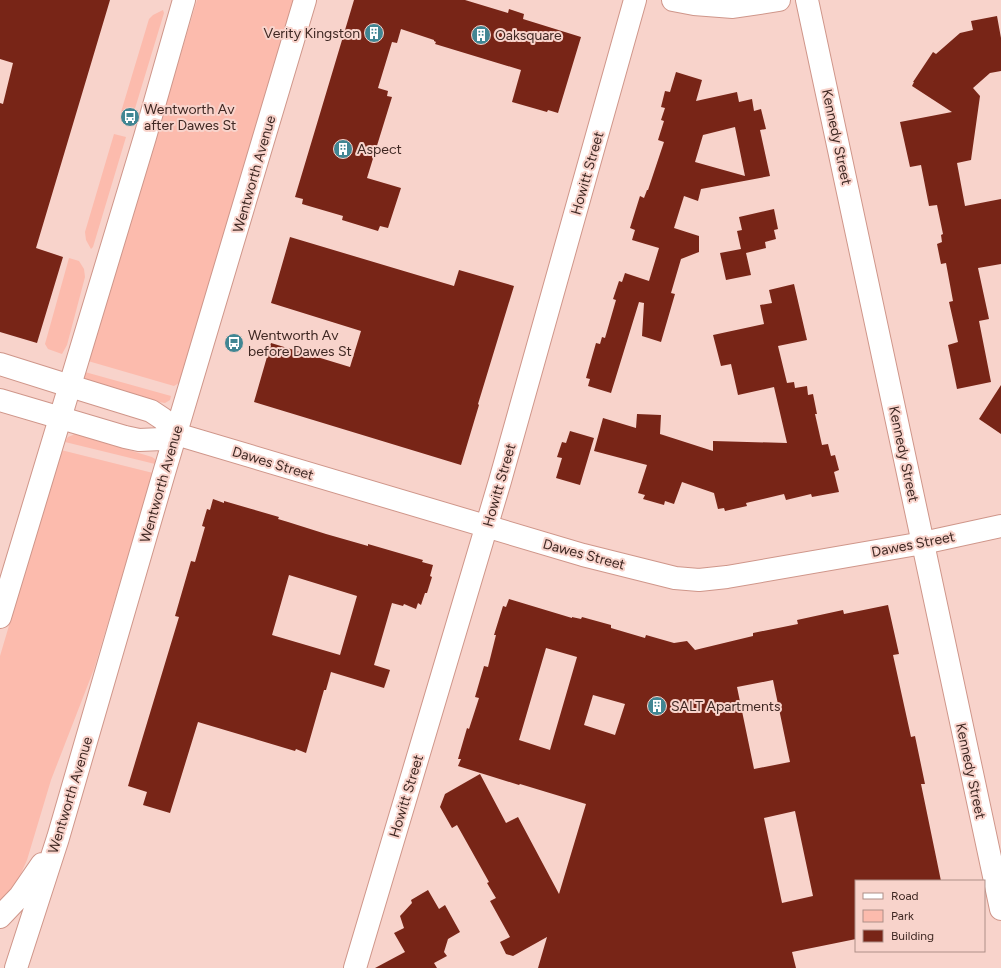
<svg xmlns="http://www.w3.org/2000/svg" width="1001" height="968" viewBox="0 0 1001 968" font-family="Figtree,sans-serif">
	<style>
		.green { fill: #fcbbad }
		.building { fill: #782517; fill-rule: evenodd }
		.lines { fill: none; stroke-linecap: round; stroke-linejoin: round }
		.minor-casing { stroke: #cf968a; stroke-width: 24 }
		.major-casing { stroke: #cf968a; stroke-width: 24 }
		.minor { stroke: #fff; stroke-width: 22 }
		.major { stroke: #fff; stroke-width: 22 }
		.labels { text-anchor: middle; stroke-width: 4; stroke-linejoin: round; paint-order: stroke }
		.poi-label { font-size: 14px; fill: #3f2823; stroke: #f8d3cb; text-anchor: start }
		.street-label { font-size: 14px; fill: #3f2823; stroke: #f8d3cb }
	</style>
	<rect width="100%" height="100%" fill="#f8d3cb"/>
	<path class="green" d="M197 0H294L179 383 174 386 88 361Z
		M163 10 164 13 133 115 121 112 149 19 153 15Z
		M114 134 126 137 93 247 91 249 86 240 85 232Z
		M69 258 79 261 84 269 85 277 67 345 62 354 48 349 45 344Z
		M85 372 171 396 170 400 165 403 159 402 86 380 84 377Z
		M75 434 152 457 155 459V464L65 442 68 437Z
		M61 450 153 473 94 669 51 780 27 860 18 880 0 906V656Z"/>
	<path class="building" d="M0 0H110L36 248 63 257 37 343 0 332V103L3 104 13 63 0 59Z
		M354 0H465L508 13 509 9 524 14 523 19 581 37 558 113 548 110 547 112 512 102 521 70 435 44 436 42 434 41V40L401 29 397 43 392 42 378 88 388 91 387 96 392 97 367 178 401 188 388 228 380 226 378 231 342 220 343 216 302 204 303 199 295 197Z
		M997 16 1001 38V71L990 73 973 88 980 96 971 160 957 163 965 206 1001 199V264L978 268 989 319 979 321 991 382 957 389 948 345 958 342 949 302 953 301 946 263 941 264 937 244 942 242 941 235 943 234 937 205 929 206 921 165 910 167 900 122 952 112 912 86 914 82H913L933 52 936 54 960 33 973 30 971 21Z
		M676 72 702 80 696 101 737 92 739 102 752 99 754 111 761 109 766 129 760 130 770 176 701 189 698 201 684 196 674 228 699 236V252L681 259 671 293 675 294 661 342 642 336 644 303 639 302 611 393 588 386 590 379 586 378 596 343 600 344 602 337 605 338 616 300 613 299 619 281 622 282 625 273 649 281 659 248 632 240 635 230 630 228 640 196 644 198 647 190H648L664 142 658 140 664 121 661 120 665 108 661 107 665 91 670 92ZM735 127 745 176 695 162 703 135Z
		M774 209 778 229 774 230 776 239 765 242 766 248 746 253 751 275 726 280 720 253 741 249 737 231 742 230 739 217Z
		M290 237 454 286 459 270 514 286 478 404 479 405 461 465 254 402 271 343 350 367 361 331 271 303Z
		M794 284 807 340 778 346 787 383 794 382 795 388 807 386 808 395 813 394 817 414H815L822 445 828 444 831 456 835 455 839 470 834 472 839 492 812 497 811 494 786 500 784 494 746 503 747 506 725 511 724 508 718 509 714 493 682 482 674 504 665 501 664 505 643 499 645 495 638 493 647 465 594 451 603 418 636 428 637 414 661 415 660 434 713 451V441L787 443 774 387 738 395 731 364 721 366 713 335 764 324 760 305 772 303 769 290Z
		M1001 385V434L979 419Z
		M570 431 594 438 580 485 556 478 562 458 557 457 562 442 566 443Z
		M213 499 224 503V501L279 517 278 519 288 522 326 534 368 546V544L423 560 422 562 433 565 430 576 432 577 427 593H425L421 605 418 603 416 609 404 604 403 606 392 603 374 665 390 670 384 688 331 672 326 690H324L306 753 296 749 295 751 198 722 170 813 143 805 147 792 128 786 179 617 175 616 191 561 195 562 205 527 202 526 207 509 210 510ZM289 575 357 596 340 655 272 635Z
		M509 599 572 618V617L581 619 582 617 611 625V628L645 638 646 635 674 643 687 641 695 650 753 636V633L798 624 797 620 843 610 844 614 888 605 899 654 893 655 911 737 915 736 925 784H921L941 881H856V939L792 952 796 968H538L547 937 513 956 506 954 500 942 510 937 490 901 496 898 487 883 489 882 457 825 452 828 440 807 445 794 480 774 506 823 518 817 559 894 586 804 520 784 519 785 458 766 461 759H458L467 728 469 729 479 698 475 697 484 666 488 667 496 635H494L503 606 506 607ZM546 648 577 657 550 750 519 740ZM773 680 790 762 754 769 737 687ZM593 695 625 704 615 735 584 725ZM795 811 813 896 782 903 764 818Z
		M428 890 439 909 445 905 460 932 448 939 444 952 447 956 434 963 437 968H375L405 952 394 933 404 928 400 916 412 903 411 900Z"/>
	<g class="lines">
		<defs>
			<path id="minor" d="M673 0 694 4 733 7 779 0
				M807 0 1001 909
				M0 364 70 386
				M0 400 61 418
				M176 434 583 555 675 578 699 580 727 577 923 543 1001 526
				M355 968 500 481 635 0"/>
			<path id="major" d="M61 418 125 437 139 440 162 439 176 434 163 419 151 411 70 386
				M0 617 145 137 184 0
				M0 917 20 896 42 864
				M16 968 58 838 164 473 305 0"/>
		</defs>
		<use href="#minor" class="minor-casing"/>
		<use href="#major" class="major-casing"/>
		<use href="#minor" class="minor"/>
		<use href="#major" class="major"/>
	</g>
	<defs>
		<symbol id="building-disc" viewBox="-11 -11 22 22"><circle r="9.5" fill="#418693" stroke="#f8d3cb"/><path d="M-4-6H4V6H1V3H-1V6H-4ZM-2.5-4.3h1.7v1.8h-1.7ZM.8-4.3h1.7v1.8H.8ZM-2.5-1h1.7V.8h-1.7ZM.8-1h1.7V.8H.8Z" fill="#fff"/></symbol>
		<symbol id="bus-disc" viewBox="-11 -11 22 22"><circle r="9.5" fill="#418693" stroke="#f8d3cb"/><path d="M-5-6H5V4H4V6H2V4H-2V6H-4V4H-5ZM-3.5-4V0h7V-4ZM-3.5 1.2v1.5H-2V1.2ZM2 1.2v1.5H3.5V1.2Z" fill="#fff"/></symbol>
	</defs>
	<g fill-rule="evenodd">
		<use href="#building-disc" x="363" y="22" width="22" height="22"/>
		<use href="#building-disc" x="470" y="24" width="22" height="22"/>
		<use href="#bus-disc" x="119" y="106" width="22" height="22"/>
		<use href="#building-disc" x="332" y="138" width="22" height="22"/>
		<use href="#bus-disc" x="223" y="332" width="22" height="22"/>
		<use href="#building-disc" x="646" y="695" width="22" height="22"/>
	</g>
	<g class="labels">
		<g class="poi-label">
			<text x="360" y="38" text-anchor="end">Verity Kingston</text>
			<text x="495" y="40">Oaksquare</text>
			<text x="144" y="114">Wentworth Av<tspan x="144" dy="16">after Dawes St</tspan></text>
			<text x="357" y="154">Aspect</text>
			<text x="248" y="340">Wentworth Av<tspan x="248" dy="16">before Dawes St</tspan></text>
			<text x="671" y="711">SALT Apartments</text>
		</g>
		<g class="street-label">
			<text transform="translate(837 137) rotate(78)" y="5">Kennedy Street</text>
			<text transform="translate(587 173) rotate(-74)" y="5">Howitt Street</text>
			<text transform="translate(254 174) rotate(-74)" y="5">Wentworth Avenue</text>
			<text transform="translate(904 454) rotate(78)" y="5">Kennedy Street</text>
			<text transform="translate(273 463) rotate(17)" y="5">Dawes Street</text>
			<text transform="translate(161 484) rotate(-74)" y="5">Wentworth Avenue</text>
			<text transform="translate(499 485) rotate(-74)" y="5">Howitt Street</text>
			<text transform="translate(913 544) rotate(-11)" y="5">Dawes Street</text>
			<text transform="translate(584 554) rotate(15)" y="5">Dawes Street</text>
			<text transform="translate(971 771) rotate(78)" y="5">Kennedy Street</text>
			<text transform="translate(70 795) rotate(-73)" y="5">Wentworth Avenue</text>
			<text transform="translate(406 796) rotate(-73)" y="5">Howitt Street</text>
		</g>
	</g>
	<rect x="855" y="880" width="130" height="72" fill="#f8d3cb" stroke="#ae8f88"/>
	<rect x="863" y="893" width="20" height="6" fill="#ffffff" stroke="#ae8f88"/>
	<text x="891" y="900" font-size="12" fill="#3f2823">Road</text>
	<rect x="863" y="910" width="20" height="12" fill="#fcbbad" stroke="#ae8f88"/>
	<text x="891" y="920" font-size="12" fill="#3f2823">Park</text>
	<rect x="863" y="930" width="20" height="12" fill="#782517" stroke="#ae8f88"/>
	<text x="891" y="940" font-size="12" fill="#3f2823">Building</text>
</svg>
